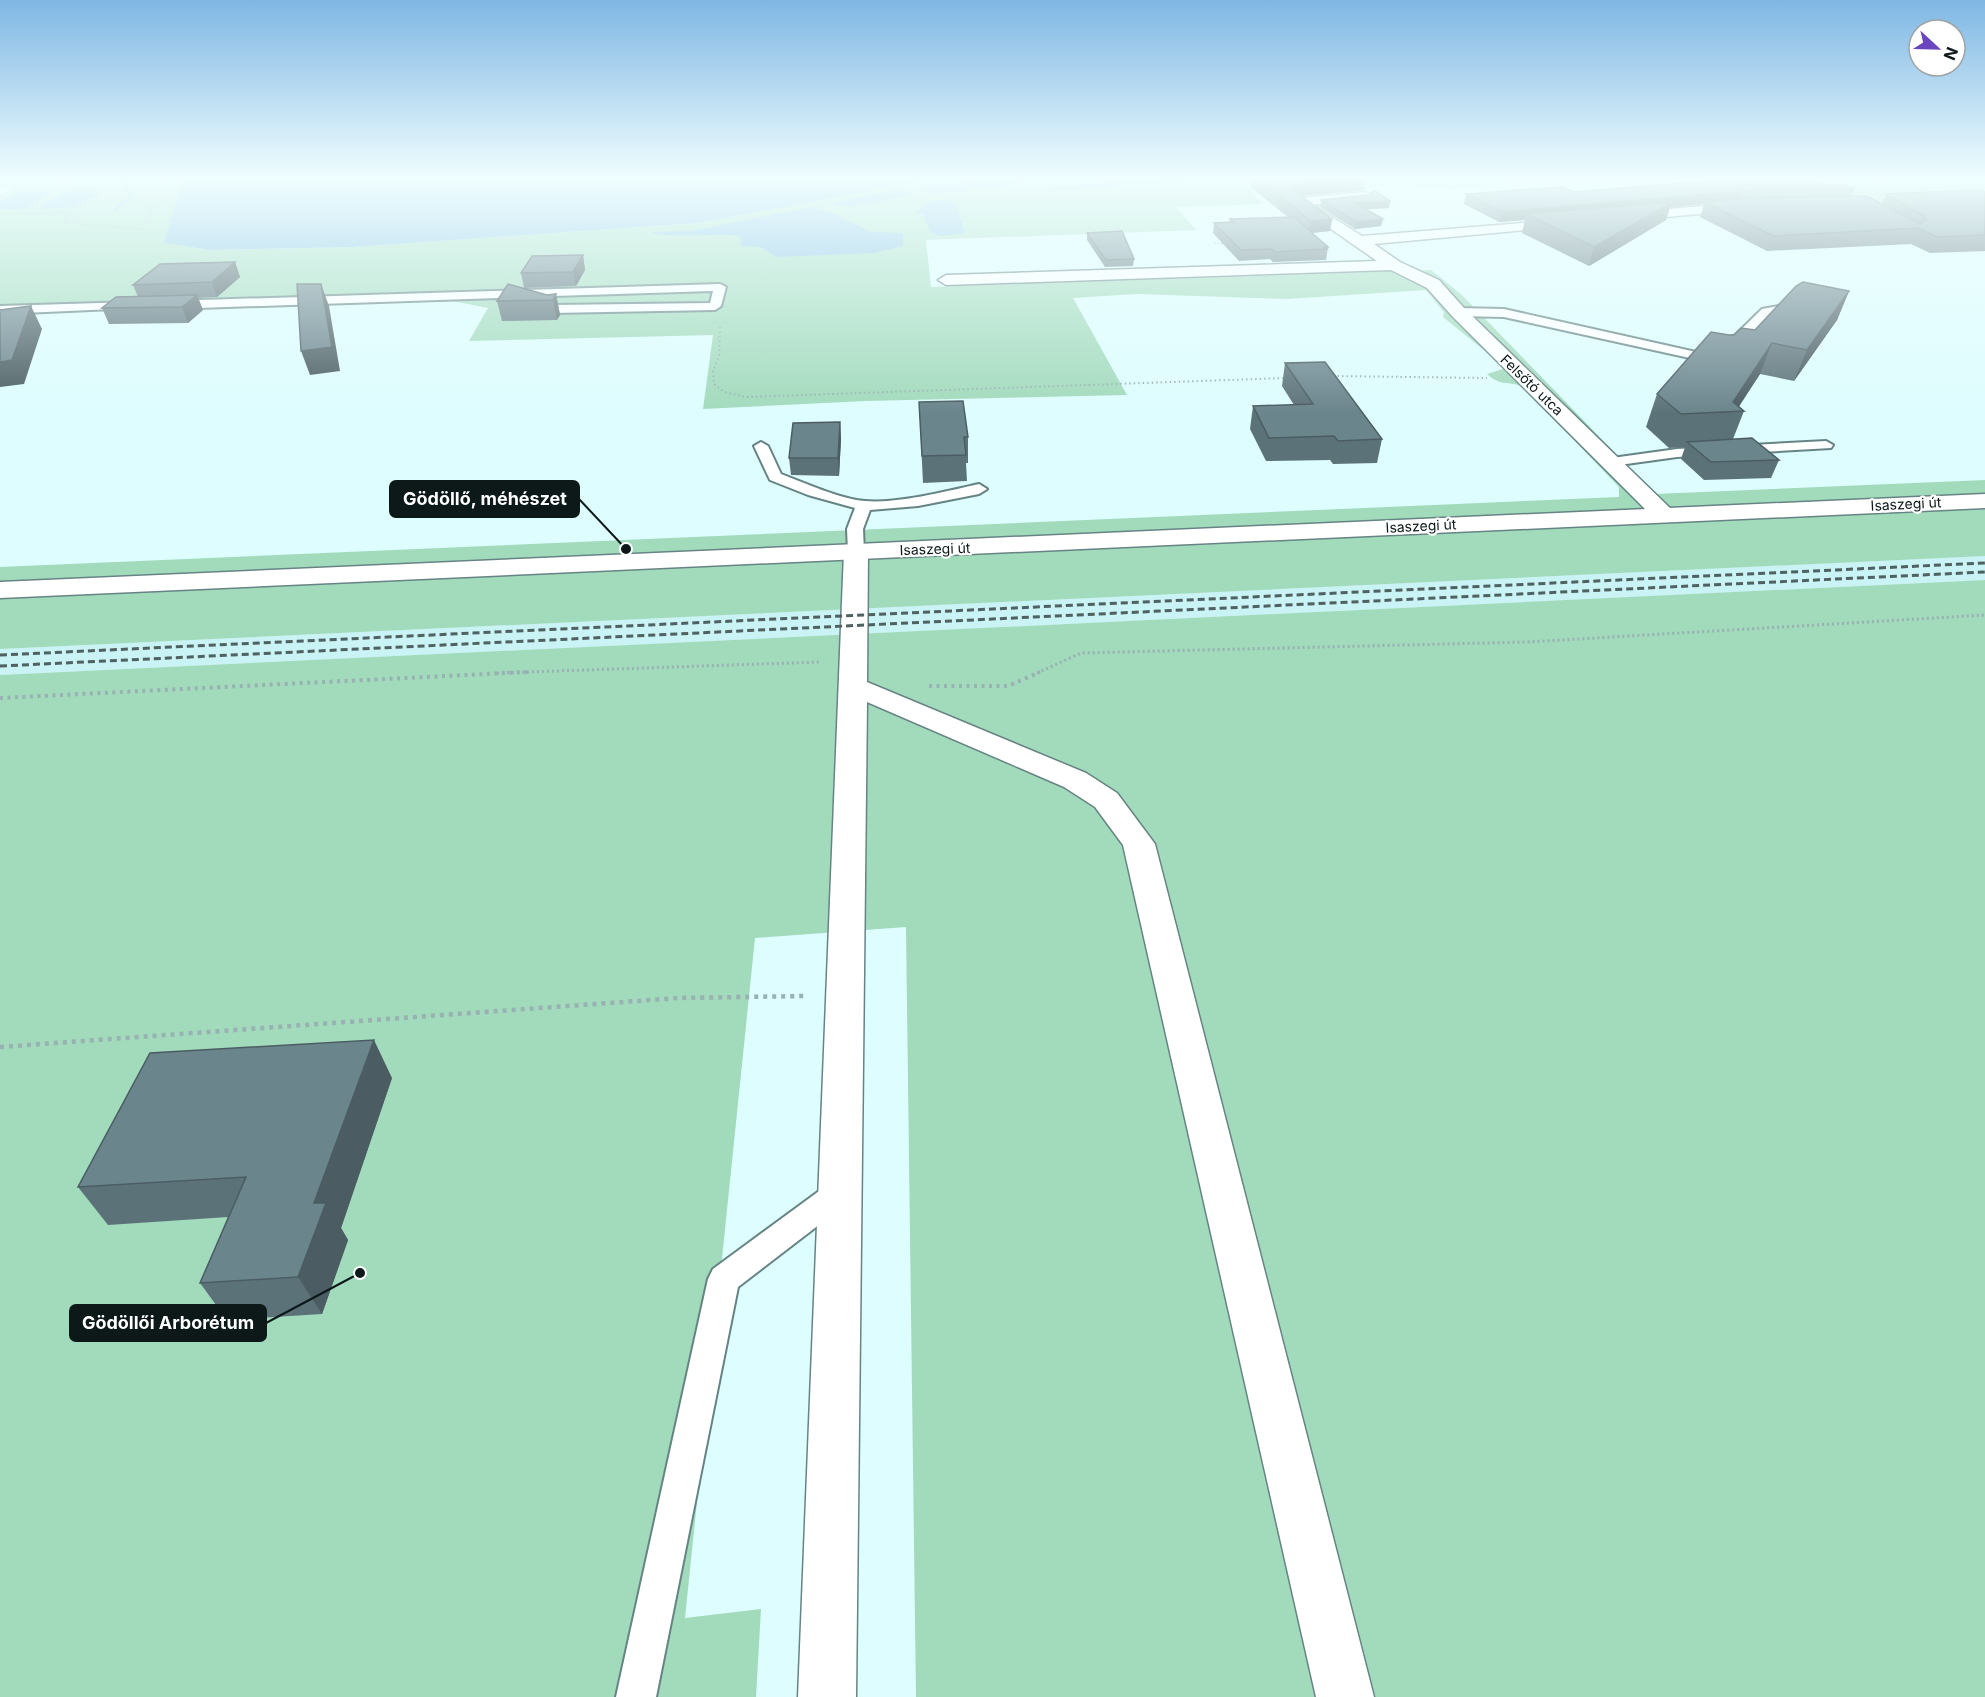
<svg xmlns="http://www.w3.org/2000/svg" width="1985" height="1697" viewBox="0 0 1985 1697" font-family="Inter,sans-serif">
	<style>
		.built { fill: #c9f3f4 }
		.green { fill: #a2dabc; fill-rule: evenodd }
		.water { fill: #82bbdf }
		.lines { fill: none; stroke-linecap: round; stroke-linejoin: round }
		.stream { fill: #82bbdf; fill-rule: evenodd }
		.service-casing { stroke: #678485; stroke-width: 4 }
		.minor-casing { stroke: #678485; stroke-width: 3 }
		.secondary-casing { stroke: #678485; stroke-width: 3 }
		.path-far4 { stroke: #98b1b2; stroke-width: 1.5; stroke-dasharray: 1.5 2; stroke-linecap: butt }
		.path-far3 { stroke: #98b1b2; stroke-width: 2; stroke-dasharray: 1.5 3; stroke-linecap: butt }
		.path-far2 { stroke: #98b1b2; stroke-width: 3; stroke-dasharray: 2 3; stroke-linecap: butt }
		.path-far1 { stroke: #98b1b2; stroke-width: 4; stroke-dasharray: 3 4.5; stroke-linecap: butt }
		.path { stroke: #98b1b2; stroke-width: 4.5; stroke-dasharray: 4 5; stroke-linecap: butt }
		.service { fill: #fff; fill-rule: evenodd }
		.minor { fill: #fff; fill-rule: evenodd }
		.secondary { fill: #fff; fill-rule: evenodd }
		.rail { stroke: #4f6161; stroke-width: 3; stroke-dasharray: 7 4; stroke-linecap: butt }
		.wall { fill: #5c7279 }
		.shaded-wall { fill: #4b5d63 }
		.building { fill: #6b858d; stroke: #4b5d63; stroke-width: 1.5 }
		.labels { text-anchor: middle; stroke-width: 4.5; stroke-linejoin: round; paint-order: stroke }
		.far-street-label { font-size: 14px; fill: #0d1919; stroke: #fff }
		.leader { fill: none; stroke: #0d1919; stroke-width: 2 }
		.callout-dot { fill: #0d1919; stroke: #fff; stroke-width: 2 }
		.callout { fill: #0d1919; stroke: #0d1919; stroke-width: 2 }
		.callout-label { font-size: 18px; text-anchor: middle; font-weight: bold; fill: #fff }
	</style>
	<rect width="100%" height="100%" fill="#defdfe"/>
	<path class="built" d="M1985 556V580L0 675V649Z"/>
	<path class="green" d="M0 176H184L165 243 212 250 354 247 697 223 950 176H1297L1241 179 1263 204 1176 207 1196 230 926 240 931 287 1431 270 1462 295 1655 494 1985 480V556L0 649V567L1619 497V487L1525 389C1513 379 1503 389 1487 374L1506 368 1443 317 1444 312 1426 290 1287 299 1137 294 1073 298 1127 395 865 401 703 409 713 335 469 341 488 308 442 299 0 314V209H25L57 189 19 190 0 202V195L14 187H0ZM70 189 99 194 73 207 37 208Z
		M1353 176H1540L1547 180 1455 189 1416 188 1409 184 1372 187Z
		M1820 176H1985V232L1870 204Z
		M1985 580V1697H916L906 927 755 938 685 1618 761 1609 756 1697H0V675Z"/>
	<path class="water" d="M184 176H950L697 223 354 247 211 250 164 243Z
		M1176 176H1197L1198 180 1051 191 1046 188Z
		M1014 177 1021 179 1015 185 936 194 923 192 922 187Z
		M97 188 99 195 73 207 36 209 70 189Z
		M58 189 25 209H0V202L19 190Z
		M900 189H909L913 194C896 198 847 212 833 203Z
		M941 200 955 202 965 233 940 236 930 232 923 214 916 212 927 203Z
		M812 207 832 213 871 232 903 233V246L874 253 776 257 761 247 741 246 740 236C719 233 665 239 651 232L691 231Z"/>
	<g class="lines">
		<path class="stream" d="M76 176H102L123 179 133 196 116 211 114 209 129 196 120 181 95 178 0 182V180Z"/>
		<defs>
			<path id="service" d="M720 284 726 287 721 306 715 310 552 313 498 298 169 309 163 305 169 301ZM713 291 710 303 552 305 522 297Z
				M133 302 137 304V308L0 314V306Z
				M1785 305 1789 306V312L1770 315 1722 363 1717 364 1504 317 1458 316 1452 312 1458 308 1504 309 1714 356 1762 309Z
				M1826 441 1833 445 1831 448 1677 457 1612 466 1605 462 1612 458 1677 449Z
				M761 442 768 446 781 474C805 483 840 499 865 501 897 504 947 491 979 484L987 489 979 494 918 506 870 510 863 529 864 552 856 557 848 552 847 529 855 508 808 495 770 480 754 446Z
				M840 1179 850 1183 855 1192 850 1201 738 1287 656 1697H616L708 1279 713 1269 830 1183Z"/>
			<path id="minor" d="M1364 192 1369 193 1371 196 1369 199 1313 205 1362 236 1574 219 1576 222 1569 226 1374 244 1400 262 1439 280 1464 308 1672 510 1676 515 1672 520 1664 522 1656 520 1452 316 1427 288 1391 270 946 285 938 280 946 275 1377 261 1292 202 1299 198Z
				M1748 202 1755 206 1753 209 1623 221 1616 217 1623 213Z
				M856 545 865 547 868 552 867 682 1086 773 1117 793 1155 844 1374 1697H1316L1123 845 1095 807 1064 787 867 702 856 1697H798L844 552 847 547Z"/>
			<path id="secondary" d="M1985 494V508L0 598V582Z"/>
		</defs>
		<use href="#service" class="service-casing"/>
		<use href="#minor" class="minor-casing"/>
		<use href="#secondary" class="secondary-casing"/>
		<path class="path-far4" d="M1427 176H1482
			M1862 176 1915 194
			M0 177 15 176
			M0 214 66 212V223L143 229 165 176
			M1214 243 1225 244"/>
		<path class="path-far3" d="M720 327 719 356 713 371 714 384 724 392 746 397 1286 378
			M1333 376 1487 378"/>
		<path class="path-far2" d="M497 673 820 662
			M1037 673 1081 653 1527 642 1985 615"/>
		<path class="path-far1" d="M929 686H1008L1040 672
			M0 698 527 672"/>
		<path class="path" d="M0 1047 678 998 807 996"/>
		<use href="#service" class="service"/>
		<use href="#minor" class="minor"/>
		<use href="#secondary" class="secondary"/>
		<path class="rail" d="M0 655 1985 563
			M0 666 1985 572"/>
	</g>
	<path class="wall" d="M1251 176H1363L1366 178 1364 190 1300 196 1332 219 1330 231 1312 233 1328 247 1326 260 1273 262 1270 259 1239 261 1213 233 1214 223 1230 222V219L1288 217 1250 187Z
		M1828 185 1855 189 1852 196 1882 204 1886 194 1985 192V251L1930 253 1911 244 1767 251 1700 217 1704 204 1670 207 1666 220 1589 266 1522 233 1525 220 1499 222 1464 204 1466 194Z
		M1321 200 1390 201 1389 208 1365 209 1381 226 1355 229 1320 207Z
		M1087 233 1134 259 1133 266 1105 267 1087 240Z
		M583 255 585 270 576 286 524 288 521 273Z
		M235 262 240 277 217 297 198 298 203 310 188 323 109 324 102 308 138 297 133 285Z
		M1849 291 1837 320 1794 381 1760 374 1739 406 1744 411 1733 439 1779 460 1771 478 1704 480 1681 459 1685 447 1669 448 1646 427 1657 394 1729 335 1755 330Z
		M556 294 560 315 557 320 502 321 497 301 547 295Z
		M1285 363 1382 439 1377 463 1333 464 1330 460 1266 461 1250 429 1253 406 1294 405 1282 386Z
		M919 402 968 437V463H966L967 481 923 483Z
		M840 422 841 439 839 476 791 475 789 458Z
		M392 1078 341 1228 348 1240 322 1314 227 1320 200 1283 228 1217 108 1225 78 1187Z"/>
	<path class="shaded-wall" d="M1366 178 1364 190 1299 196 1292 189 1300 184Z
		M1743 191 1740 201 1705 202 1704 204 1670 207 1666 220 1589 266 1594 247 1526 214 1525 220 1499 222 1502 212Z
		M1390 201 1389 208 1354 210 1355 203Z
		M1332 219 1330 231 1309 233 1311 221Z
		M1383 219 1381 226 1355 229 1356 222Z
		M583 255 585 270 576 286 573 272Z
		M235 262 240 277 217 297 212 282Z
		M321 284 329 306 340 371 310 375 301 351Z
		M1849 291 1837 320 1794 381 1807 350Z
		M556 294 560 315 557 320 553 300Z
		M197 295 203 310 188 323 182 307Z
		M31 306 42 329 24 384 0 387V362Z
		M1772 343 1760 374 1736 411 1733 402Z
		M840 422 841 439 839 476 838 458Z
		M374 1040 392 1078 341 1228 348 1240 322 1314 298 1277 314 1203Z"/>
	<path class="building" d="M1253 176H1363L1366 178 1300 184 1292 189 1332 219 1311 221Z
		M1768 176H1807L1828 185 1842 184 1855 189 1743 191 1502 212 1466 194 1562 187 1574 192Z
		M1374 190 1390 201 1355 203 1383 219 1356 222 1321 200 1370 195Z
		M1978 190 1985 192V235L1937 237 1918 228 1773 236 1705 202 1745 198 1867 196 1920 224 1926 220 1924 216 1886 194Z
		M1672 202 1594 247 1526 214Z
		M1294 217 1328 247H1324L1327 249 1275 252 1271 249 1241 250 1214 223 1233 222 1230 219Z
		M1122 231 1134 259 1106 260 1087 233Z
		M583 255 573 272 521 273 532 256Z
		M235 262 212 282 133 285 160 264Z
		M1803 282 1849 291 1807 350 1772 343 1733 402 1744 411 1681 414 1657 394 1711 332 1729 335H1734L1741 328 1755 330 1796 286Z
		M297 284H321L332 347 301 351Z
		M508 284 547 295 556 294 553 300 497 301Z
		M197 295 182 307 102 308 116 297Z
		M31 306 12 360 0 362V310Z
		M1325 362 1382 439 1338 441 1334 436 1269 438 1253 406 1313 404 1285 363Z
		M963 401 968 437H964L966 455 922 456 919 402Z
		M840 422 838 458H789L793 423Z
		M1752 438 1779 460 1711 462 1687 442Z
		M374 1040 314 1203H326L298 1277 200 1283 246 1177 78 1187 150 1053Z"/>
	<linearGradient id="sky" x2="0" y2="1"><stop stop-color="#7fb7e4"/><stop offset="0.43" stop-color="#f0feff"/><stop offset="1" stop-color="#f0feff" stop-opacity="0"/></linearGradient>
	<rect width="1985" height="414" fill="url(#sky)"/>
	<g class="labels">
		<g class="far-street-label">
			<text transform="translate(1532 385) rotate(44)" y="5">Felsőtó utca</text>
			<text transform="translate(1906 504) rotate(-3)" y="5">Isaszegi út</text>
			<text transform="translate(1421 526) rotate(-3)" y="5">Isaszegi út</text>
			<text transform="translate(935 549) rotate(-2)" y="5">Isaszegi út</text>
		</g>
	</g>
	<path class="leader" d="M626 549L579 499M360 1273L266 1323"/>
	<g class="callout-dot">
		<circle cx="626" cy="549" r="6"/>
		<circle cx="360" cy="1273" r="6"/>
	</g>
	<g class="callout">
		<rect x="390" y="481" width="189" height="36" rx="6"/>
		<rect x="70" y="1305" width="196" height="36" rx="6"/>
	</g>
	<g class="callout-label">
		<text x="485" y="505">Gödöllő, méhészet</text>
		<text x="168" y="1329">Gödöllői Arborétum</text>
	</g>
	<g transform="translate(1937 48) rotate(112)"><circle r="28" fill="#ffffff" stroke="#9ea3a3" stroke-width="1.5"/>
	<path d="M0-4.5L10 22L0 15L-10 22Z" fill="#6b45be"/>
	<text y="-9" font-size="16" font-weight="bold" text-anchor="middle" fill="#0d1919">N</text>
	</g>
</svg>
